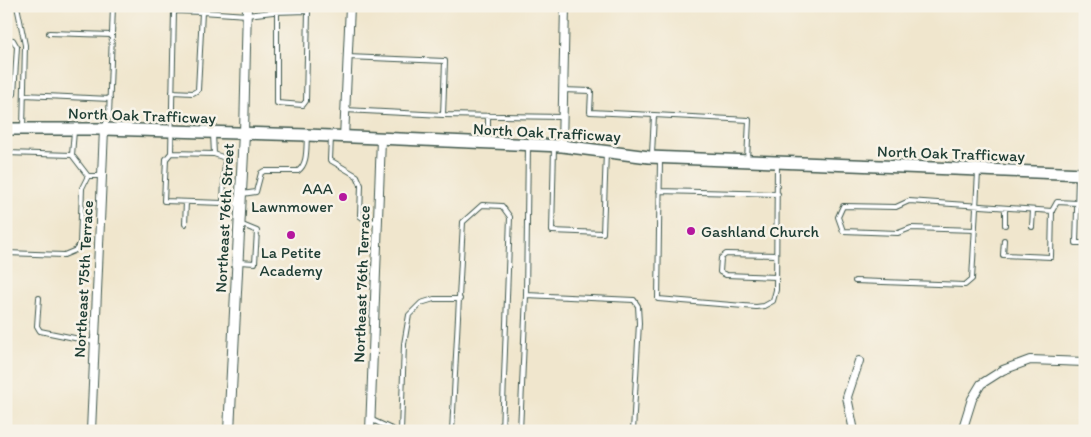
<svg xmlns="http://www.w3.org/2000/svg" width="1091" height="437" viewBox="0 0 1091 437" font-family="Itim,sans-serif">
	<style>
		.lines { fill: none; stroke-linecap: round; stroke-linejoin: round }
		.service-casing { stroke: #3e564b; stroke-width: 6 }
		.minor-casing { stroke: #3e564b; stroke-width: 10 }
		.tertiary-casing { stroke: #3e564b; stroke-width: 12 }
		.secondary-casing { stroke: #3e564b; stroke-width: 14 }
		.service { stroke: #fff; stroke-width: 4 }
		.minor { stroke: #fff; stroke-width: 8 }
		.tertiary { stroke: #fff; stroke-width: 10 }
		.secondary { stroke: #fff; stroke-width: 11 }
		.poi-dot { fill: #b5179e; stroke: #f7f3e8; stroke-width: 2 }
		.labels { text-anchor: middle; stroke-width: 5; stroke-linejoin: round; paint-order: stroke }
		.street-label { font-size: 16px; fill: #1f3d34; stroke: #f7f3e8 }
		.poi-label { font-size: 16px; fill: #1f3d34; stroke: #f7f3e8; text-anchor: end }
	</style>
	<rect width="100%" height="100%" fill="#f7f3e8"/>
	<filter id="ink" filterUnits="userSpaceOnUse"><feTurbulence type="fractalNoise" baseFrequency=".02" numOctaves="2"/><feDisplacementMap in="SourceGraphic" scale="10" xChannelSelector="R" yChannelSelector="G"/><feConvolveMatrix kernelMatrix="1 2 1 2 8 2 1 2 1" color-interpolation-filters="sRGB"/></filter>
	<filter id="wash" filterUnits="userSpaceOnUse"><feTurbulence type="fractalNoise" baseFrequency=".0096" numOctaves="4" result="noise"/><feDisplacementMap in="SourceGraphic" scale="20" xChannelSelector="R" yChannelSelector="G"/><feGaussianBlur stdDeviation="1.12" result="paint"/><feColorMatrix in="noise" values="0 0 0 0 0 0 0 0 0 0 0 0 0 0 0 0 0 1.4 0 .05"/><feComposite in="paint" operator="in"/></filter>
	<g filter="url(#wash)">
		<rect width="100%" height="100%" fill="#f0e6cd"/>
	</g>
	<g filter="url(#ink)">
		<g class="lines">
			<defs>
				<path id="service" d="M17 6 25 45 23 128
					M202 6V12L247 15 273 12 274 6
					M273 12 308 11 306 101 303 105 277 103V12
					M49 33 112 35
					M6 39 13 40 17 47 14 94H6
					M347 57 445 61 443 115 562 117
					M562 90 591 91 590 112 654 115 652 154
					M172 92 193 93 198 90 202 12 174 11 171 153 214 154 213 134
					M24 95 110 99
					M345 110 443 115
					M654 115 749 120 747 160
					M104 128 109 116 113 6
					M331 137 330 160 357 176 361 185 360 216 367 221 377 222
					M488 142V115
					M554 147 552 231 603 233 606 152
					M6 153 72 155 74 131
					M171 153 166 159 164 201 223 203
					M214 154 225 158 223 203H239
					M72 155 88 176H102
					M660 160 658 299 756 307 764 306 773 301 776 290 777 163
					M1078 176 1076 243H1085
					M659 191 778 194
					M242 194 256 192 261 173 264 171H298C308 164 306 148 307 136
					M185 224 186 202
					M1005 225V208
					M1032 227 1033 210
					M975 230 911 228 898 233 843 231 838 217 843 206 896 207 909 201 1052 211
					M1004 240 1003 255 1051 257 1052 211 1057 202 1077 203
					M6 253 64 255 76 250 80 244 82 188 88 176
					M239 262 255 263 257 231 240 224
					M776 277 726 275 720 272 721 258 726 254 776 255
					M855 281 965 285 972 279 978 172
					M526 295 634 300 638 306 639 323 633 431
					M39 298 37 326 40 331 94 342
					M370 419 396 431
					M401 431 404 344 409 315 421 303 434 299H460
					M452 431 463 222 482 205 502 206 510 217 502 431
					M520 431 526 295 528 147"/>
				<path id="minor" d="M244 133 247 6
					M344 138 350 6
					M562 146 565 6
					M91 431 104 129
					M370 431 381 139
					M854 431 847 397 859 361
					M962 431 972 399 981 384 1003 370 1030 360 1085 362"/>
				<path id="tertiary" d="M229 431 244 133"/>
				<path id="secondary" d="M6 129H104L307 135 562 146 649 157 1085 174"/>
			</defs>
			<use href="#service" class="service-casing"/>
			<use href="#minor" class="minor-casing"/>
			<use href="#tertiary" class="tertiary-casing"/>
			<use href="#secondary" class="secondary-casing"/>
			<use href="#service" class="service"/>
			<use href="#minor" class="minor"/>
			<use href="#tertiary" class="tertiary"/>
			<use href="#secondary" class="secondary"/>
		</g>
	</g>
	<g class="poi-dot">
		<circle cx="343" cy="197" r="5"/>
		<circle cx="691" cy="231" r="5"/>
		<circle cx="291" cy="235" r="5"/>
	</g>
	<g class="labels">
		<g class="street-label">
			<text transform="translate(142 115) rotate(2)" y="6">North Oak Trafficway</text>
			<text transform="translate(547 132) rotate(3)" y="6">North Oak Trafficway</text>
			<text transform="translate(951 153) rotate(2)" y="6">North Oak Trafficway</text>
			<text transform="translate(224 218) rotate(-87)" y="6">Northeast 76th Street</text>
			<text transform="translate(83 279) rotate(-87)" y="6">Northeast 75th Terrace</text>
			<text transform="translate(361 284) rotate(-88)" y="6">Northeast 76th Terrace</text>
		</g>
		<g class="poi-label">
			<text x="333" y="194">AAA<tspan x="333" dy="18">Lawnmower</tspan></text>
			<text x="701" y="237" text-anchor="start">Gashland Church</text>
			<text x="291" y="258" text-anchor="middle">La Petite<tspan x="291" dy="18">Academy</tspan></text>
		</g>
	</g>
	<rect width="1091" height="437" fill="none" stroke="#f7f3e8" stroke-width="25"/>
</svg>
